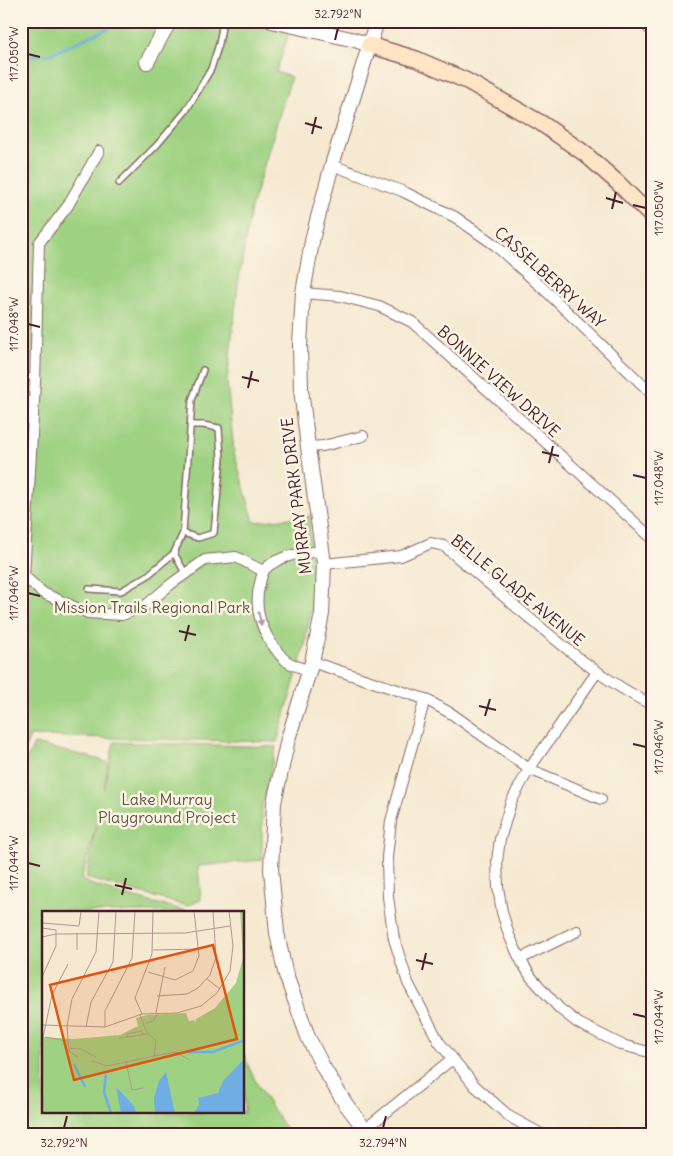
<svg xmlns="http://www.w3.org/2000/svg" width="673" height="1156" viewBox="0 0 673 1156" font-family="Delius,sans-serif">
	<style>
		.green { fill: #9ed181; stroke: #747856 }
		.lines { fill: none; stroke-linecap: round; stroke-linejoin: round }
		.stream { stroke: #70ade2; stroke-width: 2.5 }
		.service-casing { stroke: #866665; stroke-width: 8 }
		.minor-casing { stroke: #866665; stroke-width: 12 }
		.tertiary-casing { stroke: #866665; stroke-width: 16 }
		.secondary-casing { stroke: #866665; stroke-width: 18 }
		.service { stroke: #fff; stroke-width: 5 }
		.minor { stroke: #fff; stroke-width: 10 }
		.tertiary { stroke: #fff; stroke-width: 14 }
		.secondary { stroke: #ffe4c6; stroke-width: 15 }
		.oneway { fill: #ae9aa0 }
		.ticks { fill: none; stroke: #4a1f2b; stroke-width: 2 }
		.labels { text-anchor: middle; stroke-width: 5; stroke-linejoin: round; paint-order: stroke }
		.street-label { font-size: 16px; fill: #4a1f2b; stroke: #fcf5e5 }
		.park-label { font-size: 16px; fill: #635445; stroke: #fcf5e5 }
		.inset-river { fill: none; stroke: #70ade2; stroke-width: 2.5 }
		.inset-road { fill: none; stroke: #b1988f; stroke-width: 1 }
		.view { fill: #e0560e; fill-opacity: 0.15; stroke: #e0560e; stroke-width: 2.5 }
		.inset-edge { fill: none; stroke: #4a1f2b; stroke-width: 2.5 }
		.neatline { fill: none; stroke: #4a1f2b; stroke-width: 2 }
		.ticks-label { font-size: 12px; text-anchor: middle; fill: #4a1f2b }
	</style>
	<rect width="100%" height="100%" fill="#fcf5e5"/>
	<filter id="ink" filterUnits="userSpaceOnUse"><feTurbulence type="fractalNoise" baseFrequency=".02" numOctaves="2"/><feDisplacementMap in="SourceGraphic" scale="10" xChannelSelector="R" yChannelSelector="G"/><feConvolveMatrix kernelMatrix="1 2 1 2 8 2 1 2 1" color-interpolation-filters="sRGB"/></filter>
	<filter id="wash" filterUnits="userSpaceOnUse"><feTurbulence type="fractalNoise" baseFrequency=".0096" numOctaves="4" result="noise"/><feDisplacementMap in="SourceGraphic" scale="20" xChannelSelector="R" yChannelSelector="G"/><feGaussianBlur stdDeviation="1.12" result="paint"/><feColorMatrix in="noise" values="0 0 0 0 0 0 0 0 0 0 0 0 0 0 0 0 0 1.4 0 .05"/><feComposite in="paint" operator="in"/></filter>
	<g filter="url(#wash)">
		<rect width="100%" height="100%" fill="#f5e9d1"/>
		<path class="green" d="M21 21H293L276 72 291 77 251 208 238 285 227 381 234 453 254 522 310 516V540L312 545 314 599 306 633V641L277 742 30 736 21 759Z
			M114 742 276 747 262 806V860L198 866 201 900 187 906 86 878 96 825 81 880C116 895 153 902 190 912H44V1112H244V1054C252 1081 274 1112 290 1135H21V772L34 744 98 759 108 763 104 789Z"/>
		<g class="lines">
			<path class="stream" d="M21 57 50 54 109 28"/>
		</g>
	</g>
	<g filter="url(#ink)">
		<g class="lines">
			<defs>
				<path id="service" d="M119 183 157 145 186 111 211 69 219 44 223 21
					M21 377H35
					M183 533 198 538 214 533 221 458 219 428 203 425H190
					M185 573 174 553 183 533 192 400 203 370
					M89 589 121 591 147 576 174 553
					M21 627 24 577"/>
				<path id="minor" d="M641 21 652 31
					M99 151 67 207 39 243 35 382 24 576 43 593 88 613 122 615 145 606 171 584 205 560 236 557 263 571
					M332 165 402 191 455 217 495 245 546 291 652 394
					M303 293 340 296 379 306 412 322 652 538
					M308 447 323 446 363 436
					M324 564 401 556 431 543 444 546C474 571 503 596 533 621 570 652 608 683 652 705
					M312 662 425 699 452 714 529 769 601 799
					M309 671C303 668 294 666 288 662 284 660 280 655 277 651 262 632 253 608 260 583 261 579 262 573 265 569 281 554 302 553 322 551
					M597 672 529 769 511 802 500 839 497 861 498 887 502 912 509 935 520 959 531 977 560 1009 578 1023 622 1045 645 1051H652
					M425 699 391 821 387 857 388 897 394 939 408 983 439 1042 475 1086 510 1117 543 1135
					M520 959 577 931
					M364 1130 452 1059"/>
				<path id="tertiary" d="M272 21 355 40 369 45
					M147 62 168 24 171 21
					M369 1135 345 1103 323 1067 308 1037 285 972 277 933 271 869 274 803 288 739 312 662 322 614 324 564 308 447 301 389 300 345 303 293 313 236 332 165 377 21"/>
				<path id="secondary" d="M369 45 416 59 467 81 541 123 584 153 618 183 652 217"/>
			</defs>
			<use href="#service" class="service-casing"/>
			<use href="#minor" class="minor-casing"/>
			<use href="#tertiary" class="tertiary-casing"/>
			<use href="#secondary" class="secondary-casing"/>
			<use href="#service" class="service"/>
			<use href="#minor" class="minor"/>
			<use href="#tertiary" class="tertiary"/>
			<use href="#secondary" class="secondary"/>
		</g>
		<defs><path id="oneway-solid" d="M-6-.8H1V-3.2L6.5 0L1 3.2V.8H-6Z" transform="scale(1.25)"/></defs>
		<use class="oneway" href="#oneway-solid" transform="translate(260 619) rotate(77)"/>
	</g>
	<path class="ticks" d="M335 40 338 28M28 54 40 57M305 123 322 128M312 134 316 117M606 198 623 203M633 205 646 208M612 209 616 192M28 324 40 327M242 377 259 381M248 388 252 371M542 452 559 456M549 463 553 446M633 475 646 478M28 593 40 596M179 631 196 635M185 641 189 625M479 706 496 710M485 716 490 699M633 744 646 747M28 863 40 866M115 885 132 889M122 895 126 878M416 960 433 964M422 970 426 953M633 1014 646 1017M64 1128 67 1116M383 1128 386 1116"/>
	<g class="labels">
		<g class="street-label">
			<text transform="translate(550 277) rotate(42)" y="6">CASSELBERRY WAY</text>
			<text transform="translate(499 381) rotate(42)" y="6">BONNIE VIEW DRIVE</text>
			<text transform="translate(296 496) rotate(-97)" y="6">MURRAY PARK DRIVE</text>
			<text transform="translate(518 590) rotate(39)" y="6">BELLE GLADE AVENUE</text>
		</g>
		<g class="park-label">
			<text x="152" y="613">Mission Trails Regional Park</text>
			<text x="167" y="805">Lake Murray<tspan x="167" dy="18">Playground Project</tspan></text>
		</g>
	</g>
	<g transform="translate(42 911)">
		<rect width="202" height="202" fill="#f5e9d1"/>
		<path d="M198 0H202V202H0V126L32 128 78 124 96 115 94 107 105 104 144 102 147 110 152 109 153 112 154 108 173 97 194 72 201 47Z" fill="#9ed181"/>
		<path d="M202 148V202H152L157 194 156 187 176 182 181 170ZM124 161 133 202H113L112 187 117 170ZM74 176 92 195 94 202H79Z" fill="#70ade2"/>
		<path class="inset-river" d="M145 141H171L203 129M32 153 43 176M64 163 62 181 69 202"/>
		<path class="inset-road" d="M0 12 37 15 39 0M0 17 14 19V35L0 66M35 22V39M0 26 14 23 143 22 188 15M111 39 157 38M106 61 133 69 151 60 157 45 152 0M165 68 178 78M115 85 145 83 156 77 168 64 174 46 171 0M114 102 123 56M100 103 93 87 110 43 111 0M103 112 111 110 116 102M0 114 63 116 100 103 135 102 159 95 175 82 188 60 191 35 187 0M25 115 27 140 36 146M25 115 30 88 54 41 57 0M44 116 49 91 71 51 74 0M63 116V100L90 47 93 0M3 126 25 130M77 127 106 123M85 127V123L89 122 100 120 101 124M0 131 10 84 26 53M26 137 39 138 54 146M112 145 134 141 147 149M50 150 65 155 112 145 114 130 104 120 98 104M84 151 90 179 101 177"/>
		<path class="view" d="M171 34 195 128 32 169 8 74Z"/>
		<rect width="202" height="202" class="inset-edge"/>
	</g>
	<rect width="673" height="1156" fill="none" stroke="#fcf5e5" stroke-width="55"/>
	<rect x="28" y="28" width="618" height="1100" class="neatline"/>
	<g class="ticks-label">
		<text x="338" y="18">32.792°N</text>
		<text transform="translate(14 54) rotate(-90)" y="4">117.050°W</text>
		<text transform="translate(659 208) rotate(-90)" y="4">117.050°W</text>
		<text transform="translate(14 324) rotate(-90)" y="4">117.048°W</text>
		<text transform="translate(659 478) rotate(-90)" y="4">117.048°W</text>
		<text transform="translate(14 593) rotate(-90)" y="4">117.046°W</text>
		<text transform="translate(659 747) rotate(-90)" y="4">117.046°W</text>
		<text transform="translate(14 863) rotate(-90)" y="4">117.044°W</text>
		<text transform="translate(659 1017) rotate(-90)" y="4">117.044°W</text>
		<text x="64" y="1147">32.792°N</text>
		<text x="383" y="1147">32.794°N</text>
	</g>
</svg>
